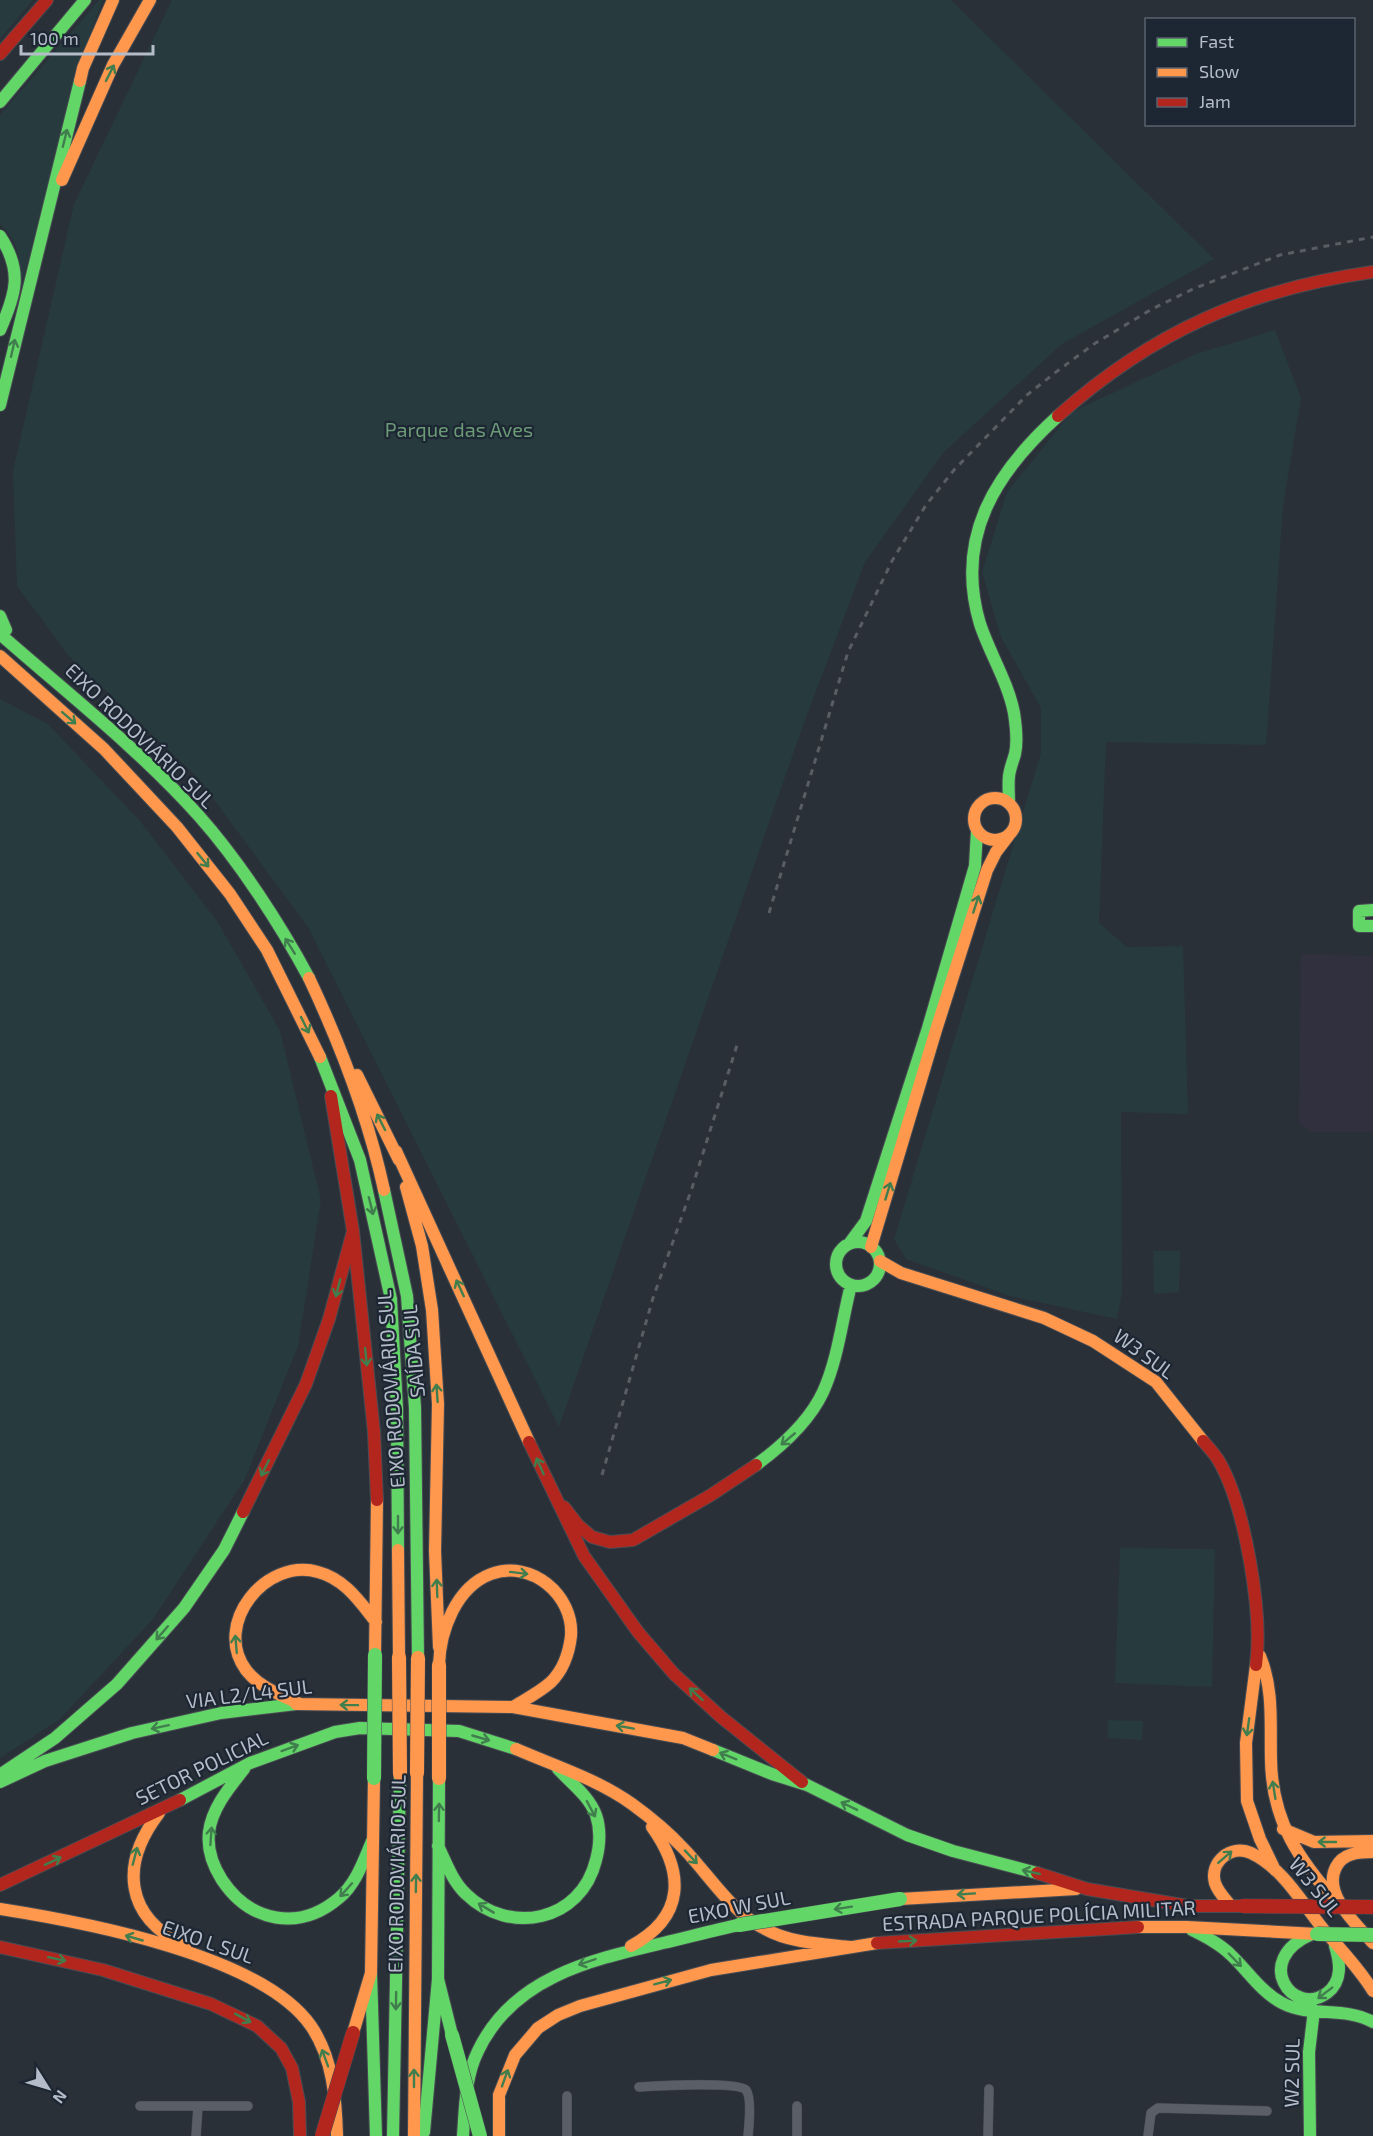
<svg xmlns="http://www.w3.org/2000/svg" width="1373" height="2136" viewBox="0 0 1373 2136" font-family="'Exo 2',sans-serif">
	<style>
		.medical { fill: #31303e }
		.green { fill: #273a3e }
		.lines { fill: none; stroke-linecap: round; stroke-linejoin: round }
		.street-casing { stroke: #484c53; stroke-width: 10 }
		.fast-casing { stroke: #484c53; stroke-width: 14 }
		.slow-casing { stroke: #484c53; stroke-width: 14 }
		.jam-casing { stroke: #484c53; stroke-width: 14 }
		.street { stroke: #5a5e66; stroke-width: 9 }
		.fast { stroke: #63d668; stroke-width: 12 }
		.slow { stroke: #ff974d; stroke-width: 12 }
		.jam { stroke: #b3261e; stroke-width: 12 }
		.rail { stroke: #595d64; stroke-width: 3; stroke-dasharray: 6 6; stroke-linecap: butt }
		.fast-bridge-casing { stroke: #484c55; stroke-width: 15; stroke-linecap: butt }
		.slow-bridge-casing { stroke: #484c55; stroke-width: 15; stroke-linecap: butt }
		.jam-bridge-casing { stroke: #484c55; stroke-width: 15; stroke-linecap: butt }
		.fast-bridge { stroke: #63d668; stroke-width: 14 }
		.slow-bridge { stroke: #ff974d; stroke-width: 14 }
		.jam-bridge { stroke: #b3261e; stroke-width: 14 }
		.oneway { stroke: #407e4e }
		.labels { text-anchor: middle; stroke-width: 4.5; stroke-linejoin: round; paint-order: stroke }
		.park-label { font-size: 20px; fill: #6b9a76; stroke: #1d2633 }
		.street-label { font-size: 20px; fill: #b4bcc9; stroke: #1d2633 }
	</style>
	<rect width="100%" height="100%" fill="#2a3038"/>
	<path class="medical" d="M1301 954 1373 956V1132H1312L1299 1123Z"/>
	<path class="green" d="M0 0H33L0 39Z
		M99 0H103L81 58 20 292C19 264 22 245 0 224V115Z
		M172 0H951L1214 259 1062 344 944 452 865 562 802 728 559 1427 308 927 198 778 69 656 17 586 13 471 74 204Z
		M1275 330 1301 398 1283 506 1266 745 1106 742 1099 923 1127 947 1183 946 1188 1114 1121 1112 1122 1292 1117 1319 1010 1296 906 1259 894 1239 1041 753V708L1001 637 982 572 1007 492 1072 412 1196 354Z
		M0 699 48 724 140 821 217 921 280 1031 321 1200 298 1346 245 1479 153 1619 60 1719 0 1758Z
		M1153 1251H1180L1179 1292 1154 1294Z
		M1120 1548 1215 1549 1212 1687 1115 1683Z
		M1108 1720 1143 1721 1142 1740 1108 1738Z"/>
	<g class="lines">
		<defs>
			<path id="street" d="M639 2087C655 2086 738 2081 746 2090 752 2097 749 2126 748 2136
				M140 2106H248
				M196 2136 198 2106
				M567 2136V2096
				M797 2136V2106
				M988 2136 989 2089
				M1148 2136 1151 2113 1158 2108 1267 2111"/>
			<path id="fast" d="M0 102 85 0
				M0 236C23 271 16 294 0 330
				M0 405 80 81
				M0 616 6 630
				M0 634C67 693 139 749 199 816 239 861 280 924 309 978
				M1009 803C1009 794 1008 785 1009 776 1010 768 1013 761 1015 754 1018 741 1016 726 1014 713 1008 682 990 654 980 624 954 537 996 472 1058 416
				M1373 910 1359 911V926H1373
				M320 1057 360 1160 391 1299 397 1408 398 1550
				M384 1190 407 1296 415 1408 418 1658
				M836 1264a22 22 0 1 1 44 0a22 22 0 1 1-44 0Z
				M849 1244 866 1221 928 1028 975 866 977 830
				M756 1465C782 1446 809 1422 823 1392 838 1359 842 1320 851 1285
				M713 1750 772 1774 807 1785 907 1835 953 1851 1037 1873
				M244 1769C229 1788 212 1808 209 1832 207 1849 213 1866 222 1880 250 1922 299 1932 339 1898 357 1883 364 1859 373 1839
				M1 1774 55 1738 117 1684 184 1608 224 1550 243 1512
				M439 1778 438 1979 452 2035
				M0 1782 45 1761 132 1733 221 1713 296 1704
				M180 1800 250 1763 335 1732 360 1728 459 1731 516 1749
				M438 1846C446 1862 452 1881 466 1894 509 1936 581 1922 596 1860 600 1845 601 1830 596 1815 589 1796 571 1783 558 1769
				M1192 1930C1206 1937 1220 1944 1231 1955 1248 1971 1261 1992 1282 2003 1311 2018 1344 2006 1373 2022
				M1312 1934C1251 1960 1293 2018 1327 1993 1343 1981 1340 1962 1335 1946
				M371 1973 376 2136
				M424 2132 438 1979
				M393 2136 400 1774
				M463 2136C465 2108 465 2077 478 2051 513 1977 591 1960 663 1943 689 1937 714 1930 739 1925
				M1310 2136 1309 2052 1314 2010"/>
			<path id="slow" d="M80 81 83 68 113 0
				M62 180 113 65 150 0
				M0 656 104 749 177 827 230 894 267 950 320 1057
				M974 819a21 21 0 1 1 42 0a21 21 0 1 1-42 0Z
				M309 978C341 1046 368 1116 384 1190
				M357 1075 399 1160
				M396 1151 529 1442
				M406 1187 422 1246 432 1310 438 1404 435 1551 439 1647
				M871 1247 936 1030 987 870 996 852 1009 835
				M880 1261 901 1273 1044 1318 1093 1341 1156 1382 1203 1441
				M398 1550 399 1657
				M375 1655 377 1500
				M1260 1656C1274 1690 1270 1724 1271 1760 1272 1822 1299 1860 1339 1905
				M439 1665C440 1631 456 1587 491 1574 531 1559 574 1595 571 1636 569 1653 564 1669 551 1682 540 1692 526 1699 513 1707
				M1256 1665 1246 1743 1247 1801 1260 1839 1275 1870
				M296 1704 513 1707 683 1738 713 1750
				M300 1704C281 1695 259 1687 246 1670 212 1624 266 1557 318 1572 345 1579 360 1602 376 1622
				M516 1749C555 1766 597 1779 632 1804 650 1817 669 1833 684 1849 710 1876 731 1912 765 1929 790 1943 822 1944 850 1947
				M159 1813C120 1864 124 1916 185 1946
				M1283 1829 1314 1842 1373 1841
				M1373 1852C1359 1852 1343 1853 1336 1867 1322 1894 1357 1925 1373 1943
				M900 1899 1076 1889
				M1231 1906C1225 1899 1218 1892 1215 1883 1209 1862 1231 1844 1251 1853 1283 1868 1302 1903 1324 1930 1341 1950 1359 1968 1373 1991
				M0 1909C83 1922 262 1955 311 2026 333 2058 336 2099 337 2136
				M1138 1927H1187L1317 1934
				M631 1946C685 1917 685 1873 652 1827
				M353 2033 371 1973 374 1778
				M414 2136 417 1773
				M499 2136V2095L515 2055 538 2028 558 2015 580 2006 711 1970 877 1943"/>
			<path id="jam" d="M0 54 47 0
				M1058 416C1152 332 1249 289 1373 272
				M331 1096 353 1231 374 1432 377 1500
				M1203 1441C1209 1448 1216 1455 1220 1463 1245 1508 1263 1613 1256 1665
				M529 1442 584 1556 638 1632 674 1674 721 1717 802 1782
				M564 1507 578 1525 592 1537 610 1542 633 1540 711 1495 756 1465
				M243 1512 306 1384 329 1319 353 1231
				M1037 1873 1087 1889 1188 1906H1243
				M0 1885 180 1800
				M877 1943 1138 1927
				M0 1947 103 1970 211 2004 257 2026 281 2048 292 2068 299 2102 300 2136"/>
		</defs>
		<use href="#street" class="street-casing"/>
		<use href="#fast" class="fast-casing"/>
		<use href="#slow" class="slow-casing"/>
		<use href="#jam" class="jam-casing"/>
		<use href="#street" class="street"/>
		<use href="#fast" class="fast"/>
		<use href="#slow" class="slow"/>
		<use href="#jam" class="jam"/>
		<path class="rail" d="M769 913 848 652 892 561 926 505 954 470 1027 395 1056 372 1094 344 1152 309 1193 289 1280 255 1373 237
			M602 1475 653 1298 692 1188 738 1042"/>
		<defs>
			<path id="fast-bridge" d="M374 1778 375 1655
				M739 1925 900 1899
				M1317 1934 1373 1935
				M452 2035 480 2136"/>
			<path id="slow-bridge" d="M399 1657 400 1774
				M439 1665V1778
				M417 1773 418 1658"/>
			<path id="jam-bridge" d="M1243 1906 1373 1907
				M322 2136 353 2033"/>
		</defs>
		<use href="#fast-bridge" class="fast-bridge-casing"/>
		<use href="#slow-bridge" class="slow-bridge-casing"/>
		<use href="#jam-bridge" class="jam-bridge-casing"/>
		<use href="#fast-bridge" class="fast-bridge"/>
		<use href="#slow-bridge" class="slow-bridge"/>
		<use href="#jam-bridge" class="jam-bridge"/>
	</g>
	<defs><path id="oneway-shaft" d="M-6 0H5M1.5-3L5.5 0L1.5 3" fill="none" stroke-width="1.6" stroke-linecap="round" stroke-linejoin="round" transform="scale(1.5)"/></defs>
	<g class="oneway">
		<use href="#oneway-shaft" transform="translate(110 73) rotate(-63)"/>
		<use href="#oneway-shaft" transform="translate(65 138) rotate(-76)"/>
		<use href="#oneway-shaft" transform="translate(13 348) rotate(-77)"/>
		<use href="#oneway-shaft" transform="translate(69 718) rotate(41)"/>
		<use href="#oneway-shaft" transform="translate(203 860) rotate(51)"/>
		<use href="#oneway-shaft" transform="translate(976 904) rotate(-72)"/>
		<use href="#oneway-shaft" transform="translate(290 946) rotate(-122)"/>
		<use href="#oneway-shaft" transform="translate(305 1025) rotate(64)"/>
		<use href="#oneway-shaft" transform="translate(381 1122) rotate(-117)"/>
		<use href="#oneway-shaft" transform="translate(888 1191) rotate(-73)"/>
		<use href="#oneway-shaft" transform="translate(371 1206) rotate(76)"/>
		<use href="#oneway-shaft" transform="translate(338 1288) rotate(105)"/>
		<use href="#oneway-shaft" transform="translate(460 1288) rotate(-115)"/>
		<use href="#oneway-shaft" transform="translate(366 1357) rotate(84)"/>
		<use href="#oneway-shaft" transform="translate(437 1393) rotate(-94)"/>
		<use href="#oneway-shaft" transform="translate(788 1439) rotate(140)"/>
		<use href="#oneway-shaft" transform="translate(540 1466) rotate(-114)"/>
		<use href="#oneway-shaft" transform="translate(265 1468) rotate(116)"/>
		<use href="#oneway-shaft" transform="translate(398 1525) rotate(90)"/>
		<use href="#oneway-shaft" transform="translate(519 1573) rotate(7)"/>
		<use href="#oneway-shaft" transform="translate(437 1588) rotate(-92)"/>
		<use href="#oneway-shaft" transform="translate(162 1633) rotate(131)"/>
		<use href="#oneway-shaft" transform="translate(236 1644) rotate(-95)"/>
		<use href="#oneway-shaft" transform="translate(696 1694) rotate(-138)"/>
		<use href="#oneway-shaft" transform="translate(349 1705) rotate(-179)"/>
		<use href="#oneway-shaft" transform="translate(160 1727) rotate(168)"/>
		<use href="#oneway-shaft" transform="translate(625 1727) rotate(-170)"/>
		<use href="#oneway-shaft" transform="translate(1248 1727) rotate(98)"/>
		<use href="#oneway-shaft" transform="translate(481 1738) rotate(16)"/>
		<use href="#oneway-shaft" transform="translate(290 1748) rotate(-20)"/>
		<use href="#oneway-shaft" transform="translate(728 1756) rotate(-158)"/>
		<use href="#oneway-shaft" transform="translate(1274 1790) rotate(-99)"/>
		<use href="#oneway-shaft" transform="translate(849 1806) rotate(-154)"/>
		<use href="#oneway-shaft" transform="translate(591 1809) rotate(62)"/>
		<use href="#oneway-shaft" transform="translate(439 1812) rotate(-89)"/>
		<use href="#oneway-shaft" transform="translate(211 1836) rotate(-86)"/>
		<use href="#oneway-shaft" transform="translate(1327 1842) rotate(180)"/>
		<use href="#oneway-shaft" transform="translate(135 1856) rotate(-75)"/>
		<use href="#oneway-shaft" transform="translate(691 1857) rotate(47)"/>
		<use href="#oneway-shaft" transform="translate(1225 1857) rotate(-41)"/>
		<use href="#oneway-shaft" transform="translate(53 1861) rotate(-25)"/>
		<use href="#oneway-shaft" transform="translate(1031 1872) rotate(-167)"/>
		<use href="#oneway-shaft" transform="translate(416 1883) rotate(-89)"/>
		<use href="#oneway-shaft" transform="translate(346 1890) rotate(132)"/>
		<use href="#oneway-shaft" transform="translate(966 1894) rotate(176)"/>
		<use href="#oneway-shaft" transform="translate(486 1908) rotate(-149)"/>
		<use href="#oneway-shaft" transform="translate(843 1908) rotate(171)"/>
		<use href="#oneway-shaft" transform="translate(134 1938) rotate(-164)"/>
		<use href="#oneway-shaft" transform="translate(908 1941) rotate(-3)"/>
		<use href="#oneway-shaft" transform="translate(57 1959) rotate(12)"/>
		<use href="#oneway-shaft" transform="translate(1235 1960) rotate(46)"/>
		<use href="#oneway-shaft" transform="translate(587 1962) rotate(161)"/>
		<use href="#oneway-shaft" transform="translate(663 1982) rotate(-15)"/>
		<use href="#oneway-shaft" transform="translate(1325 1993) rotate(143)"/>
		<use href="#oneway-shaft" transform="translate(396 2001) rotate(91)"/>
		<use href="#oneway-shaft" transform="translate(243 2018) rotate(29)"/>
		<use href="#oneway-shaft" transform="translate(325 2058) rotate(-110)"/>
		<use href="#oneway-shaft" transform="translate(414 2078) rotate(-90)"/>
		<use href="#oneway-shaft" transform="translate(505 2078) rotate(-70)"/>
	</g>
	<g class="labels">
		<g class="park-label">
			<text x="459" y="437">Parque das Aves</text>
		</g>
		<g class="street-label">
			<text transform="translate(140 736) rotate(44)" y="7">EIXO RODOVIÁRIO SUL</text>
			<text transform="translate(414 1351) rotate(-95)" y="7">SAÍDA SUL</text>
			<text transform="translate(1144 1354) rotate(36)" y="7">W3 SUL</text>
			<text transform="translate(391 1389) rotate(-94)" y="7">EIXO RODOVIÁRIO SUL</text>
			<text transform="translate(249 1694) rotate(-7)" y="7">VIA L2/L4 SUL</text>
			<text transform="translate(202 1768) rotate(-26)" y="7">SETOR POLICIAL</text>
			<text transform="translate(397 1874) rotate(-89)" y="7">EIXO RODOVIÁRIO SUL</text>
			<text transform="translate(1315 1887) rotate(51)" y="7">W3 SUL</text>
			<text transform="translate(739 1907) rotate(-11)" y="7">EIXO W SUL</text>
			<text transform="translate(1039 1916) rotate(-3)" y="7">ESTRADA PARQUE POLÍCIA MILITAR</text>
			<text transform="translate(208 1942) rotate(19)" y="7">EIXO L SUL</text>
			<text transform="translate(1292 2073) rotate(-89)" y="7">W2 SUL</text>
		</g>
	</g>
	<rect x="1145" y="18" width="210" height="108" fill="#1d2633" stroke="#59626f" stroke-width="1.5"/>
	<rect x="1157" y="38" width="30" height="9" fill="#63d668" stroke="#59626f" stroke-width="1.5"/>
	<text x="1199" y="48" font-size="18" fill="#b4bcc9">Fast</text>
	<rect x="1157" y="68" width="30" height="9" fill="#ff974d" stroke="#59626f" stroke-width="1.5"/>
	<text x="1199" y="78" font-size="18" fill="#b4bcc9">Slow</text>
	<rect x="1157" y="98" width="30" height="9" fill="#b3261e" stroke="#59626f" stroke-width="1.5"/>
	<text x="1199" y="108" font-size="18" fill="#b4bcc9">Jam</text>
	<g transform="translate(48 2088) rotate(127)" stroke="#1d2633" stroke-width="4.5" paint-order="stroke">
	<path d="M0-4.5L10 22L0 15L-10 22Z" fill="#b4bcc9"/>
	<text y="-9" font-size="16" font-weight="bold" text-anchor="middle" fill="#b4bcc9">N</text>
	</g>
	<path d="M21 45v9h132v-9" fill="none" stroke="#b4bcc9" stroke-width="3"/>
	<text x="30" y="45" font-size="18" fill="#b4bcc9" stroke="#1d2633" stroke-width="4.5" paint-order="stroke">100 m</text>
</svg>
